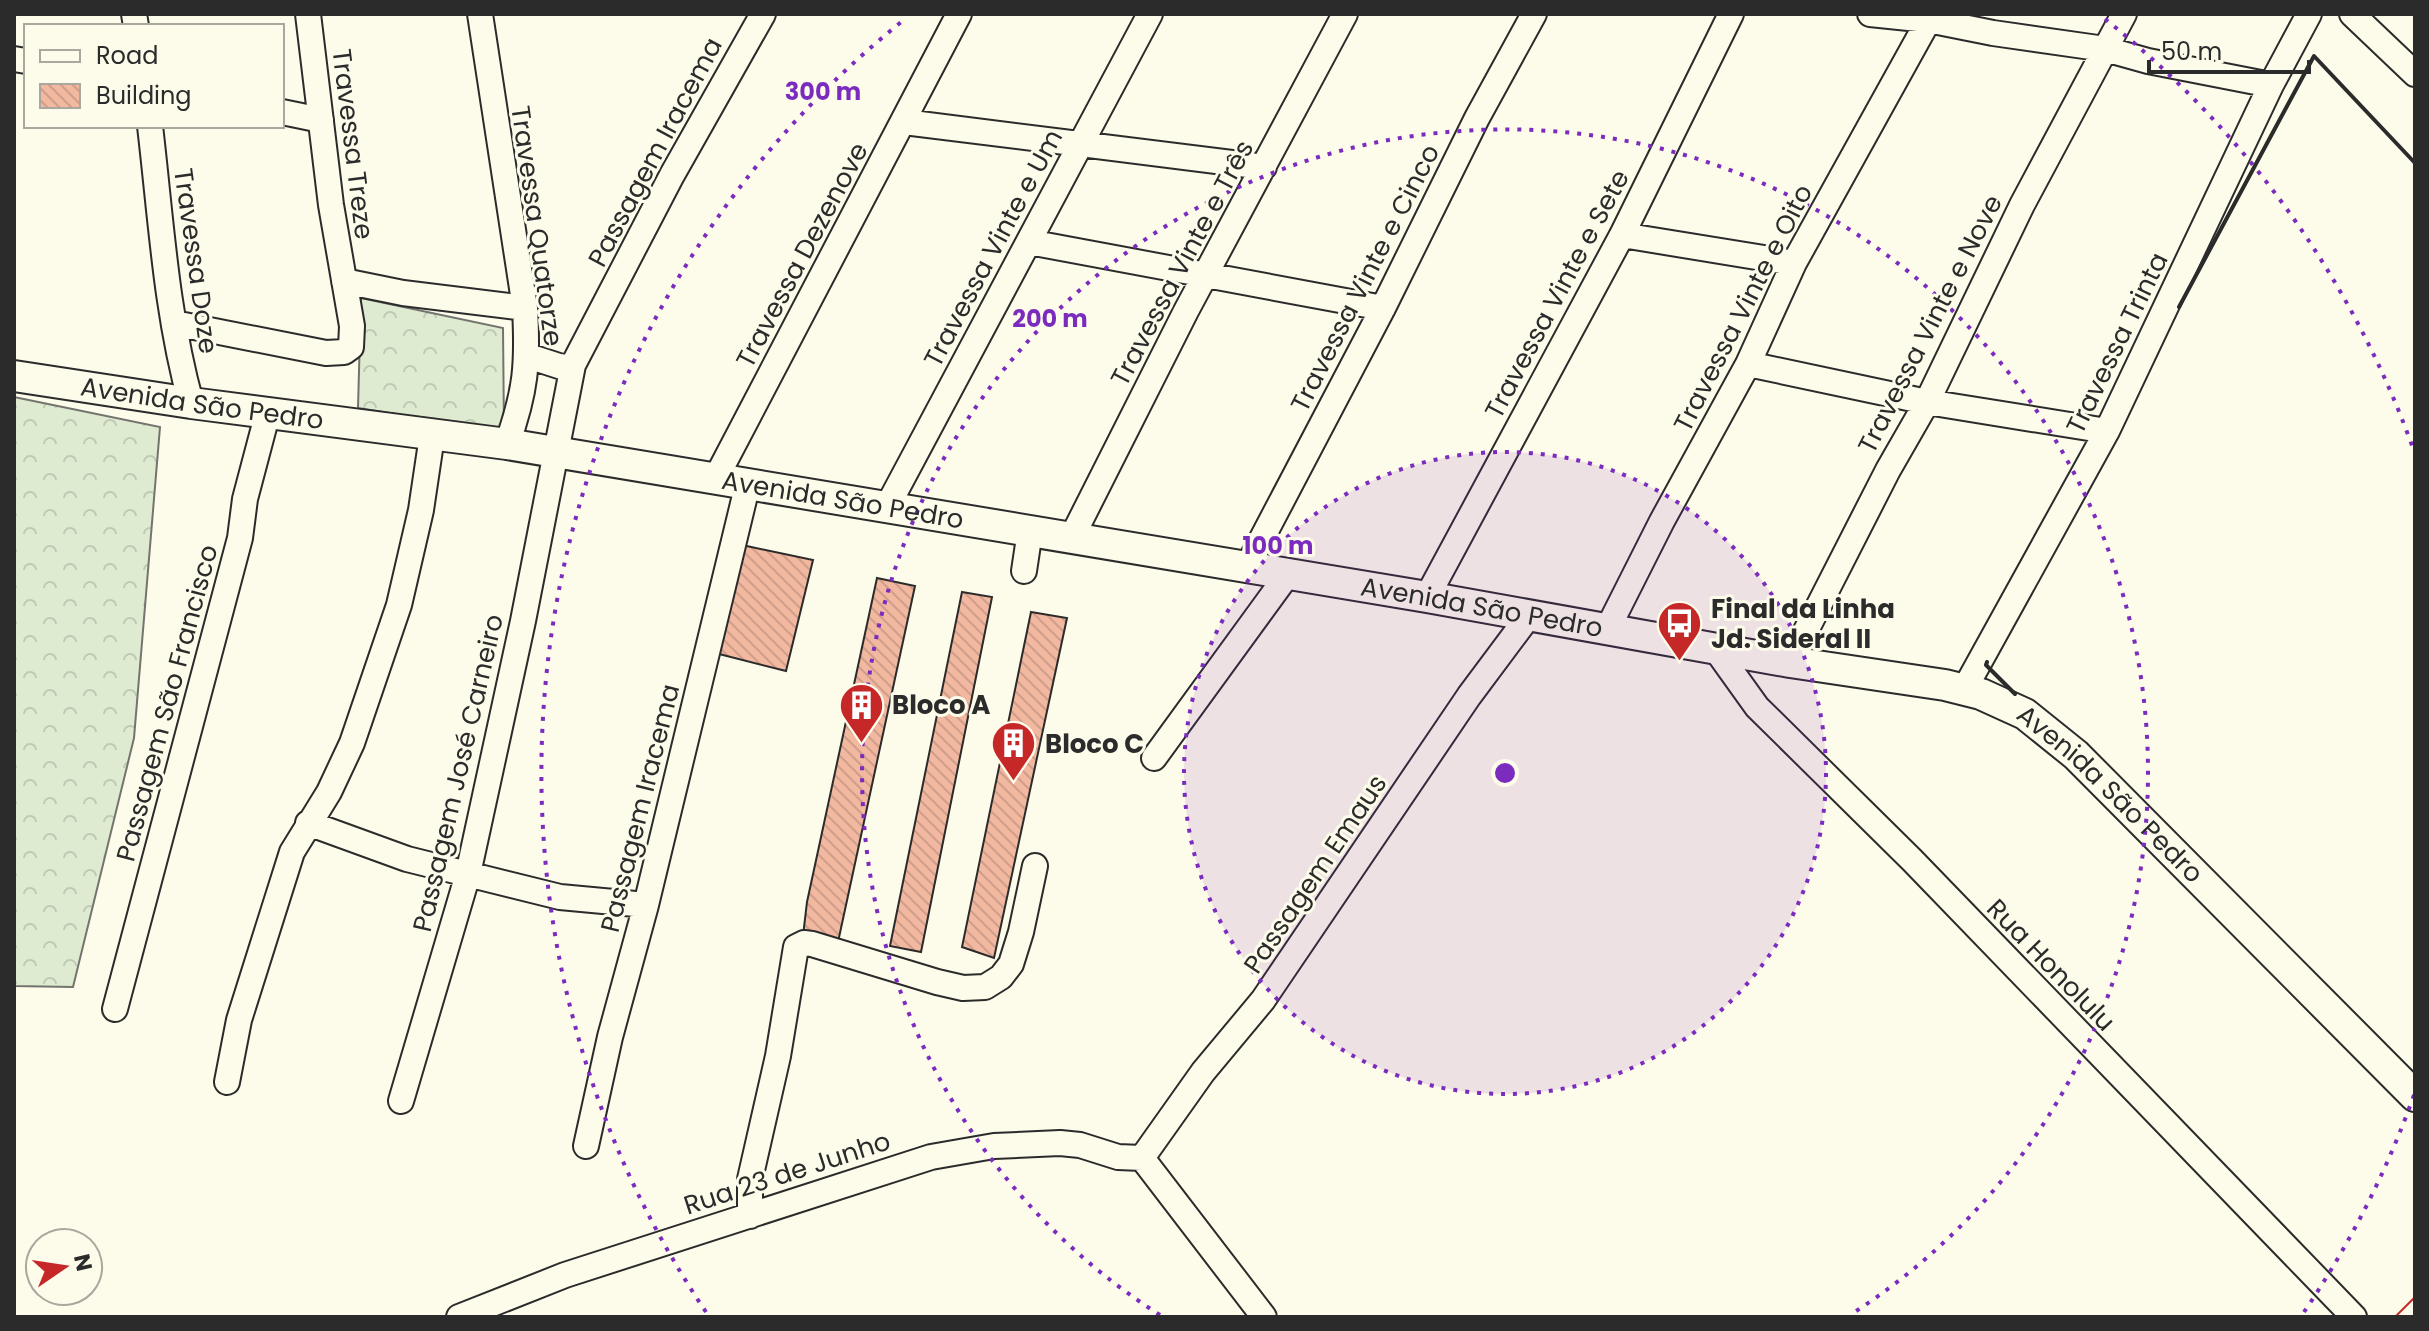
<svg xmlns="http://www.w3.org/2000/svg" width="2429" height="1331" viewBox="0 0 2429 1331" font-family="Poppins,sans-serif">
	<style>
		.forest { fill: url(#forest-crowns); stroke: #74746e; stroke-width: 2 }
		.building { fill: url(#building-back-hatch); stroke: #2b2b2b; stroke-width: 2 }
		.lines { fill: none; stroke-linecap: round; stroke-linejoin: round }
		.minor-casing { stroke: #2b2b2b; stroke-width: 28 }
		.major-casing { stroke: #2b2b2b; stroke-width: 34 }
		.minor { stroke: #fdfbea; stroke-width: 24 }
		.major { stroke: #fdfbea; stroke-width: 30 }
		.wall { stroke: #2b2b2b; stroke-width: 4 }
		.power { stroke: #c62828; stroke-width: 2; stroke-dasharray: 28 6 4 6; stroke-linecap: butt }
		.ring { fill: none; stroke: #7b2cbf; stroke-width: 4; stroke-dasharray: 4 8 }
		.labels { text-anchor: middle; stroke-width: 6; stroke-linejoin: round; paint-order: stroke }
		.street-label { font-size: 26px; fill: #2b2b2b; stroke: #fdfbea }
		.poi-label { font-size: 26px; font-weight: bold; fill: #2b2b2b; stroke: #fdfbea; text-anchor: start }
		.centre { fill: #7b2cbf; stroke: #fdfbea; stroke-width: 4 }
		.ring-label { font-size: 24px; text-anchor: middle; font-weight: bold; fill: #7b2cbf; stroke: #fdfbea; stroke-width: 6; stroke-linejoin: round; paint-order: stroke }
	</style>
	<defs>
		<pattern id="forest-crowns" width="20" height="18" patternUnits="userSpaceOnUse" patternTransform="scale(2)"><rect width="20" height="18" fill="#deebd1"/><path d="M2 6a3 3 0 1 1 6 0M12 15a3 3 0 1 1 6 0" fill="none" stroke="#bfcab4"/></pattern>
		<pattern id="building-back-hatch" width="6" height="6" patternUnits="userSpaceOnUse" patternTransform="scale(2)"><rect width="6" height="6" fill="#f2b8a0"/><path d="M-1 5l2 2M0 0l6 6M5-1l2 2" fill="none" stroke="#d09e8a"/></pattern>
	</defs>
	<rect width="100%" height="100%" fill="#fdfbea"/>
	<path class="forest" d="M361 298 503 328 504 431 358 408Z
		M14 397 160 427 134 738 73 987 14 986Z"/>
	<path class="building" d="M742 545 813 560 786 671 719 654Z
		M877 578 915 586 838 942 803 936 807 902Z
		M962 592 992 597 921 952 890 946Z
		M1031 612 1067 618 994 958 962 947Z"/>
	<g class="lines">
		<defs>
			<path id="minor" d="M134 14 136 26
				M480 14 525 308C528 364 526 391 507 444
				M1870 14 1928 20 1993 33 2105 49 2148 61 2271 85
				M2352 14 2415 74
				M14 59 26 61
				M282 112 321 120
				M904 122 1264 167
				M150 126C161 219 166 313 191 403
				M1622 235 1794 263
				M1029 242 1383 308
				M344 281 403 293 525 308
				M174 323 326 353 344 352 351 347 352 326 331 205 308 14
				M528 356 562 367 573 365
				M1748 364 1927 402 2107 431
				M716 478 959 14
				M886 509 1150 14
				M1071 539 1186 311 1345 14
				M1247 567 1383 308 1477 118 1534 14
				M1024 571 1030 531
				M1427 597 1622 235 1731 14
				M1607 630 1662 521 1748 364 1794 263 1932 14
				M1714 647 1757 707 1912 860 2354 1317
				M1790 662 1888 470 1927 402 2022 205 2124 14
				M1964 690 2107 431 2271 85 2309 14
				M1154 758 1288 574
				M308 823 407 859 560 897 646 905
				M115 1009 240 538 245 499 268 412
				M227 1082 239 1020 292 852 329 792 352 743 399 605 421 510 432 436
				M401 1101 468 874 523 621 573 365 672 175 763 14
				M586 1146 610 1037 646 905 748 483
				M1142 1158 1203 1072 1263 1000 1469 696 1528 617
				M1142 1158 1264 1317
				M750 1216V1179L778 1056 796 947 804 943 812 944 937 982 963 988 985 987 1001 977 1011 964 1021 932 1035 866
				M459 1317 565 1275 931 1157 994 1146 1060 1143 1080 1145 1118 1157 1142 1158"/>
			<g id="major">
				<path id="s1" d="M14 376 191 403 507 444 1427 597 1790 662 1945 685 1981 694 2025 714 2076 755 2415 1096"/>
			</g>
		</defs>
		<use href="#minor" class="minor-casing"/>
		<use href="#major" class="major-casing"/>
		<use href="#minor" class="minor"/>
		<use href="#major" class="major"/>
		<path class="wall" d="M2179 307 2314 56 2415 163
			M1987 662 1986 665 2015 694"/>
		<path class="power" d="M2395 1317 2415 1297"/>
	</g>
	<circle cx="1505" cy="773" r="321" fill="#7b2cbf" fill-opacity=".12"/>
	<g class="ring">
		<circle cx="1505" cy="773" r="321"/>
		<path d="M1160 1315A643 643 0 1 1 1850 1315"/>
		<path d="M2414 1095A964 964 0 0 1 2304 1312M706 1312A964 964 0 0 1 905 19M2105 19A964 964 0 0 1 2414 451"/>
	</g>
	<defs>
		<symbol id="bus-pin" viewBox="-11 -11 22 30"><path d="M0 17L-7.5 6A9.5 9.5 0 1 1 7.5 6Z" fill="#c62828" stroke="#fdfbea"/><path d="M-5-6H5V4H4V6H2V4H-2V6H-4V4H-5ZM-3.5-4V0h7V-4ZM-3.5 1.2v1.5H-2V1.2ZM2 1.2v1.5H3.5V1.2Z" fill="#fff"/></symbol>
		<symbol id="building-pin" viewBox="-11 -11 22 30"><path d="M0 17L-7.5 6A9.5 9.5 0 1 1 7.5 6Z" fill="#c62828" stroke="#fdfbea"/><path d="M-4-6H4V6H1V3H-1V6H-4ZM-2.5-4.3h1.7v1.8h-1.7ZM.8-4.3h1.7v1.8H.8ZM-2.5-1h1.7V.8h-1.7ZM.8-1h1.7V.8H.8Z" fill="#fff"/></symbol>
	</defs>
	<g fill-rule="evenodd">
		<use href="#bus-pin" x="1654" y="598" width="51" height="69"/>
		<use href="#building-pin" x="836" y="680" width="51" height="69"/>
		<use href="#building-pin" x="988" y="718" width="51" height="69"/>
	</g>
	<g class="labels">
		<g class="street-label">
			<text transform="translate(353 144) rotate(83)" y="9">Travessa Treze</text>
			<text transform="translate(655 152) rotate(-62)" y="9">Passagem Iracema</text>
			<text transform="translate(537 226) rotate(82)" y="9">Travessa Quatorze</text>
			<text transform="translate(993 248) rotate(-62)" y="9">Travessa Vinte e Um</text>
			<text transform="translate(802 255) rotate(-62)" y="9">Travessa Dezenove</text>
			<text transform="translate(196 261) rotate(82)" y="9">Travessa Doze</text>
			<text transform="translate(1182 263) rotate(-62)" y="9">Travessa Vinte e Três</text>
			<text transform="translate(1365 278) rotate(-63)" y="9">Travessa Vinte e Cinco</text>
			<text transform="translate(1557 294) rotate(-62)" y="9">Travessa Vinte e Sete</text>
			<text transform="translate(1743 308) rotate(-63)" y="9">Travessa Vinte e Oito</text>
			<text transform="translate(1930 324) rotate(-63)" y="9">Travessa Vinte e Nove</text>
			<text transform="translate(2117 343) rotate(-64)" y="9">Travessa Trinta</text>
			<text dy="9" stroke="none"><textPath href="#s1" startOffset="190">Avenida São Pedro</textPath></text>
			<text dy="9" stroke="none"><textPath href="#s1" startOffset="838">Avenida São Pedro</textPath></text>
			<text dy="9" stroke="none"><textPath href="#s1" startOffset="1486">Avenida São Pedro</textPath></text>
			<text transform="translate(167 703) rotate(-75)" y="9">Passagem São Francisco</text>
			<text transform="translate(458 773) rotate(-77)" y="9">Passagem José Carneiro</text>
			<text dy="9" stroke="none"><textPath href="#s1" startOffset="2158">Avenida São Pedro</textPath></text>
			<text transform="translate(640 808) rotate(-76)" y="9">Passagem Iracema</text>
			<text transform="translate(1315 874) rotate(-56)" y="9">Passagem Emaus</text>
			<text transform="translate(2051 965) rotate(46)" y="9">Rua Honolulu</text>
			<text transform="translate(787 1173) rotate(-18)" y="9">Rua 23 de Junho</text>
		</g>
		<g class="poi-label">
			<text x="1711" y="618">Final da Linha<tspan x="1711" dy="30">Jd. Sideral II</tspan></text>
			<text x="892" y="714">Bloco A</text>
			<text x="1045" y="753">Bloco C</text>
		</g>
	</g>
	<circle cx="1505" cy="773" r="12" class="centre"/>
	<g class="ring-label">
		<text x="823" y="100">300 m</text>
		<text x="1050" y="327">200 m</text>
		<text x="1278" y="554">100 m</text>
	</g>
	<rect width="2429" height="1331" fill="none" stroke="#2b2b2b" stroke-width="32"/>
	<rect x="24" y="24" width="260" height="104" fill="#fdfbea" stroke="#a9a89e" stroke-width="2"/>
	<rect x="40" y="50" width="40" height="12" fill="#fdfbea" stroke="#a9a89e" stroke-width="2"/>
	<text x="96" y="64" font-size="24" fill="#2b2b2b">Road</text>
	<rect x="40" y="84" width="40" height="24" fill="url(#building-back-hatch)" stroke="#a9a89e" stroke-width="2"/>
	<text x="96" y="104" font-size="24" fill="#2b2b2b">Building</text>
	<g transform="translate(64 1267) rotate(77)"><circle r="38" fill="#fdfbea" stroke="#a9a89e" stroke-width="2"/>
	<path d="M0-6L14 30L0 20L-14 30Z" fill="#c62828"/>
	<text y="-12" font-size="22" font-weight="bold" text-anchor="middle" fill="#2b2b2b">N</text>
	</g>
	<path d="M2149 60v12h160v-12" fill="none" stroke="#2b2b2b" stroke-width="4"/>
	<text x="2161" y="60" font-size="24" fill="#2b2b2b" stroke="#fdfbea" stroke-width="6" paint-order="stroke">50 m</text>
</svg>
